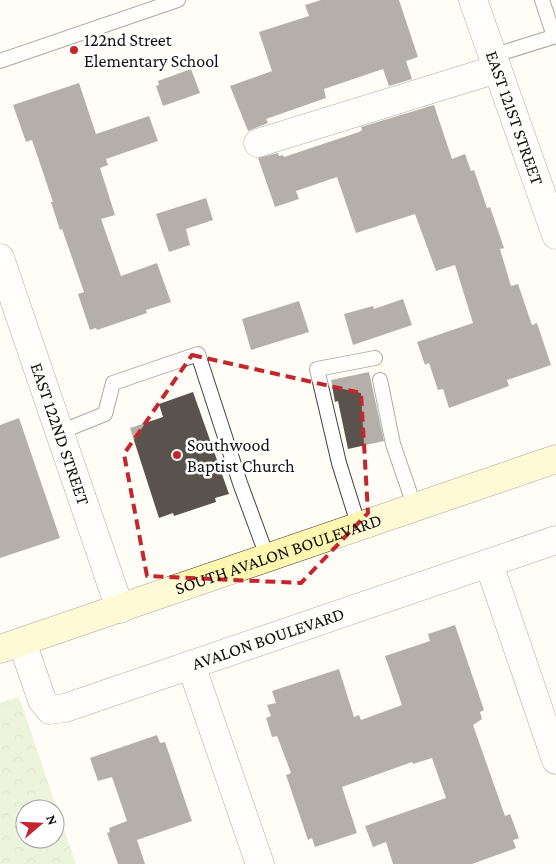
<svg xmlns="http://www.w3.org/2000/svg" width="556" height="864" viewBox="0 0 556 864" font-family="'Crimson Pro',serif">
	<style>
		.park { fill: url(#park-crowns); fill-rule: evenodd }
		.building { fill: #5a524d }
		.lines { fill: none; stroke-linecap: round; stroke-linejoin: round }
		.lane-casing { stroke: #444; stroke-width: 16 }
		.street-casing { stroke: #444; stroke-width: 29 }
		.secondary-casing { stroke: #333; stroke-width: 29 }
		.lane { stroke: #fff; stroke-width: 14 }
		.street { stroke: #fff; stroke-width: 28 }
		.secondary { stroke: #fff6b0; stroke-width: 28 }
		.marked { fill: none; stroke: #c4262e; stroke-width: 4; stroke-dasharray: 10 6; stroke-linejoin: round }
		.poi-dot { fill: #c4262e; stroke: #fff; stroke-width: 2 }
		.labels { text-anchor: middle; stroke-width: 5; stroke-linejoin: round; paint-order: stroke }
		.poi-label { font-size: 18px; fill: #111; stroke: #fff; text-anchor: start }
		.street-label { font-size: 18px; fill: #111; stroke: #fff }
	</style>
	<defs>
		<pattern id="park-crowns" width="20" height="18" patternUnits="userSpaceOnUse" patternTransform="scale(1.25)"><rect width="20" height="18" fill="#d5ebbd"/><path d="M2 6a3 3 0 1 1 6 0M12 15a3 3 0 1 1 6 0" fill="none" stroke="#b6c8a1"/></pattern>
	</defs>
	<rect width="100%" height="100%" fill="#fffdf5"/>
	<path class="park" d="M19 697 76 864H0V703ZM25 809H55V839H25Z"/>
	<path class="building" d="M321 0H399L418 57 406 61 412 79 389 86 383 69 324 89 326 98 266 119 268 123 248 131 230 86 272 71 259 32 309 16 305 5Z
		M191 69 200 93 163 106 156 86 159 85 158 81Z
		M79 83 96 134 149 116 158 141 106 159 108 165 100 168 115 215 101 219 121 276 157 263 171 302 146 310 147 313 97 330 96 328 90 330 78 294 84 292 62 229 60 230 51 202H53L32 140 26 142 13 105Z
		M434 105 452 159 465 154 471 171 474 170 487 208 490 207 504 248 500 249 511 286 518 284 532 325 537 323 551 365 507 380 509 386 449 408 443 389 438 390 429 363 425 365 417 342 473 323 455 265 436 271 415 214 356 233 337 177 296 191 299 199 275 207 258 158 278 153 279 156 283 155 284 157 359 132 362 130 361 127Z
		M206 198 213 220 186 229 190 245 169 252 156 214Z
		M403 299 412 325 353 345 344 314 373 306 374 309Z
		M299 301 309 332 251 350 242 319Z
		M369 372 384 441 348 449 338 401 335 402 331 380Z
		M193 392 229 494 215 498 216 502 174 516 173 513 159 518 130 428 163 417 159 404Z
		M19 418 60 538 0 558V425Z
		M455 625 484 710 480 712 482 719 473 725 505 816 510 814 519 838 513 840 516 848 472 864H393L386 842 373 847 365 826 446 798 432 758 413 764 412 762 342 787 357 833 315 847 312 838 308 840 286 775 291 773 277 736 272 737 266 718 271 716 267 705 276 703 272 691 339 669 354 717 359 715 361 720 402 705 385 656 430 641 428 634Z
		M157 735 160 743 165 742 192 821 137 840 145 864H118L107 833 110 832 109 828 127 821 112 777 98 781 90 758Z"/>
	<g class="lines">
		<defs>
			<path id="lane" d="M542 0 554 36
				M492 56 556 36
				M0 61 178 0
				M380 380 393 444 415 508
				M60 432 105 414 113 383 198 354 240 483 268 559
				M359 527 339 463 317 369 375 358"/>
			<g id="street">
				<path id="s1" d="M473 0 556 235"/>
				<path d="M258 143 497 69"/>
				<path id="s2" d="M0 258 120 609"/>
				<path d="M489 564 556 760"/>
				<path id="s3" d="M22 642 42 700 50 710 65 708 556 540"/>
				<path d="M191 665 260 864"/>
			</g>
			<g id="secondary">
				<path id="s4" d="M0 649 556 459"/>
			</g>
		</defs>
		<use href="#lane" class="lane-casing"/>
		<use href="#street" class="street-casing"/>
		<use href="#secondary" class="secondary-casing"/>
		<use href="#lane" class="lane"/>
		<use href="#street" class="street"/>
		<use href="#secondary" class="secondary"/>
	</g>
	<path d="M0 0H556V864H0ZM192 355 361 393 368 513 301 583 147 576 124 454Z" fill="#fffdf5" fill-opacity=".55" fill-rule="evenodd"/>
	<path class="marked" d="M192 355 361 393 368 513 301 583 147 576 124 454Z"/>
	<g class="poi-dot">
		<circle cx="74" cy="50" r="5"/>
		<circle cx="177" cy="455" r="5"/>
	</g>
	<g class="labels">
		<g class="poi-label">
			<text x="84" y="46">122nd Street<tspan x="84" dy="21">Elementary School</tspan></text>
			<text x="187" y="451">Southwood<tspan x="187" dy="21">Baptist Church</tspan></text>
		</g>
		<g class="street-label">
			<text dy="6" stroke="none"><textPath href="#s1" startOffset="125">EAST 121ST STREET</textPath></text>
			<text dy="6" stroke="none"><textPath href="#s2" startOffset="186">EAST 122ND STREET</textPath></text>
			<text dy="6" stroke="none"><textPath href="#s4" startOffset="294">SOUTH AVALON BOULEVARD</textPath></text>
			<text dy="6" stroke="none"><textPath href="#s3" startOffset="304">AVALON BOULEVARD</textPath></text>
		</g>
	</g>
	<g transform="translate(40 824) rotate(71)"><circle r="24" fill="#ffffff" stroke="#a0a0a0"/>
	<path d="M0-4L9 19L0 12L-9 19Z" fill="#c4262e"/>
	<text y="-8" font-size="14" font-weight="bold" text-anchor="middle" fill="#111111">N</text>
	</g>
</svg>
